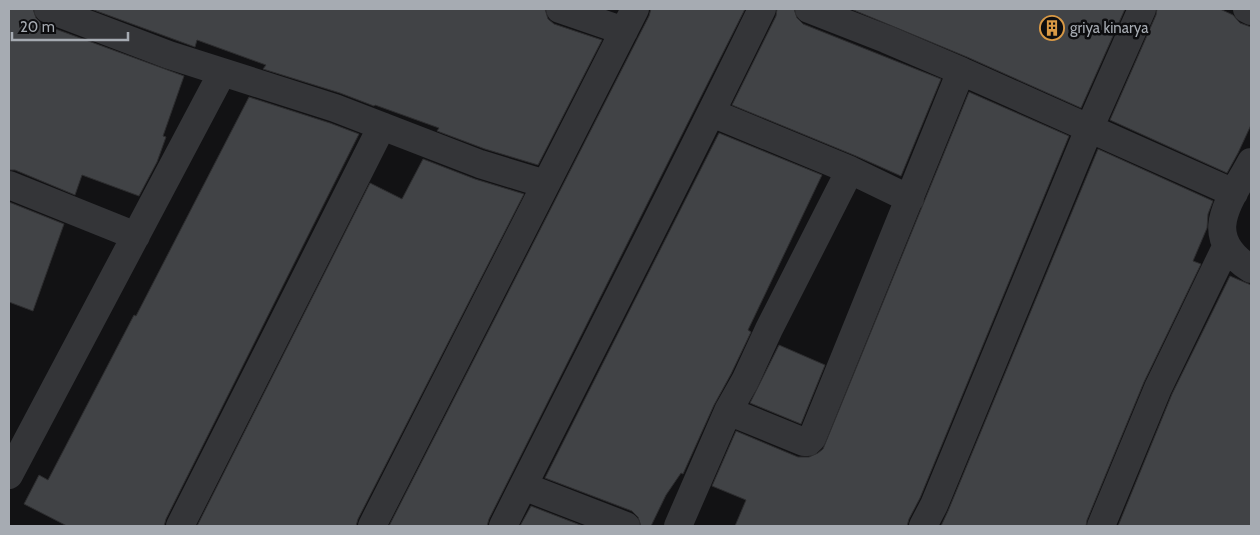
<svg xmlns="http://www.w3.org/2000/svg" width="1260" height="535" viewBox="0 0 1260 535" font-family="Cabin,sans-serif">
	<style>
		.building { fill: #414346; stroke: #2d2d2f }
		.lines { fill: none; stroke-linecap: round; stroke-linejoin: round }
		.street { stroke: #343538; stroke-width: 28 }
		.labels { text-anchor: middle; stroke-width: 5; stroke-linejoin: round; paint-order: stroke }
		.poi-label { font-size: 15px; fill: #a6abb2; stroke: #0d0d0f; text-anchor: start }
	</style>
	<rect width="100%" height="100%" fill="#121214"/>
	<path class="building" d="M9 9H33L36 18 42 24 184 76 163 136 166 137 157 162 139 196 82 175 75 195 15 170H9Z
		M91 9H545L548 19 554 24 602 40 538 165 485 149 437 131 439 128 375 105 374 106 340 93 263 69 266 65 197 40 195 47Z
		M651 9H745L489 519 487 526H389L649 16Z
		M777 9H794L797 18 803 24 941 79 901 176 856 156 732 105 776 16Z
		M851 9H1125L1081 108 967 57Z
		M1157 9H1220L1233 15 1240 23 1251 27V125L1238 153 1227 173 1110 120 1156 15Z
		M969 92 1069 136 920 498 909 519 907 526H735L746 500 712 486 736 431 798 457H809L818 453 823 449Z
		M249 97 330 123 359 134 166 519 164 526H67L24 504 39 475 48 480 134 315 136 316Z
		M719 133 822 175 748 330 751 332 731 374 714 405 683 474 681 473 666 495 651 526H641L638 517 632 511 545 478Z
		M1098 149 1213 201 1208 214 1207 228 1193 261 1201 264 1144 382 1087 520 1086 526H941L948 511Z
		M423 159 475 179 524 194 358 519 356 526H197L370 183 402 199Z
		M9 202 64 224 33 311 9 302Z
		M1230 276 1251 285V526H1118L1172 394Z
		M779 345 825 365 801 424 750 403Z
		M531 506 583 526H520Z"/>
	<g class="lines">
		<path class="street" d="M48 9 169 55 335 108 480 164 545 184
			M560 9 624 31
			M809 9 886 39 961 71
			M1247 9 1251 11
			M712 113 850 170 910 199
			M1251 162C1229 203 1199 236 1251 269
			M9 185 136 236
			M728 411 745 381 769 329 850 170
			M9 475 222 73
			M523 486 626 526
			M180 526 382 126
			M372 526 635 9
			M503 526C589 354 678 182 762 9
			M678 526 728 411 804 442H808L812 438 961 71 1234 193
			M923 526 934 505 1089 129 1142 9
			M1101 526 1158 388 1226 247"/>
	</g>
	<defs>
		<symbol id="building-ring" viewBox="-11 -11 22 22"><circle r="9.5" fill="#0d0d0f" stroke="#d99945" stroke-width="1.5"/><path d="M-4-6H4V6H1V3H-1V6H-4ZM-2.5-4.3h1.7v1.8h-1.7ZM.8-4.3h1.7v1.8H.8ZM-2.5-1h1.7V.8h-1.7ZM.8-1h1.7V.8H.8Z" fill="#d99945"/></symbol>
	</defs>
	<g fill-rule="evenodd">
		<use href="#building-ring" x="1038" y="14" width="28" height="28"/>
	</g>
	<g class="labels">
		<g class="poi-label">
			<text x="1070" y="33">griya kinarya</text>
		</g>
	</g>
	<rect width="1260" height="535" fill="none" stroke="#a6abb2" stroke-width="20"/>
	<path d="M12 32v8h116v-8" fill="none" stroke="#a6abb2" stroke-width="2.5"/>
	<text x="20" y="32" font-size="15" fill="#a6abb2" stroke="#0d0d0f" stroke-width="4" paint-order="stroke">20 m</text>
</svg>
